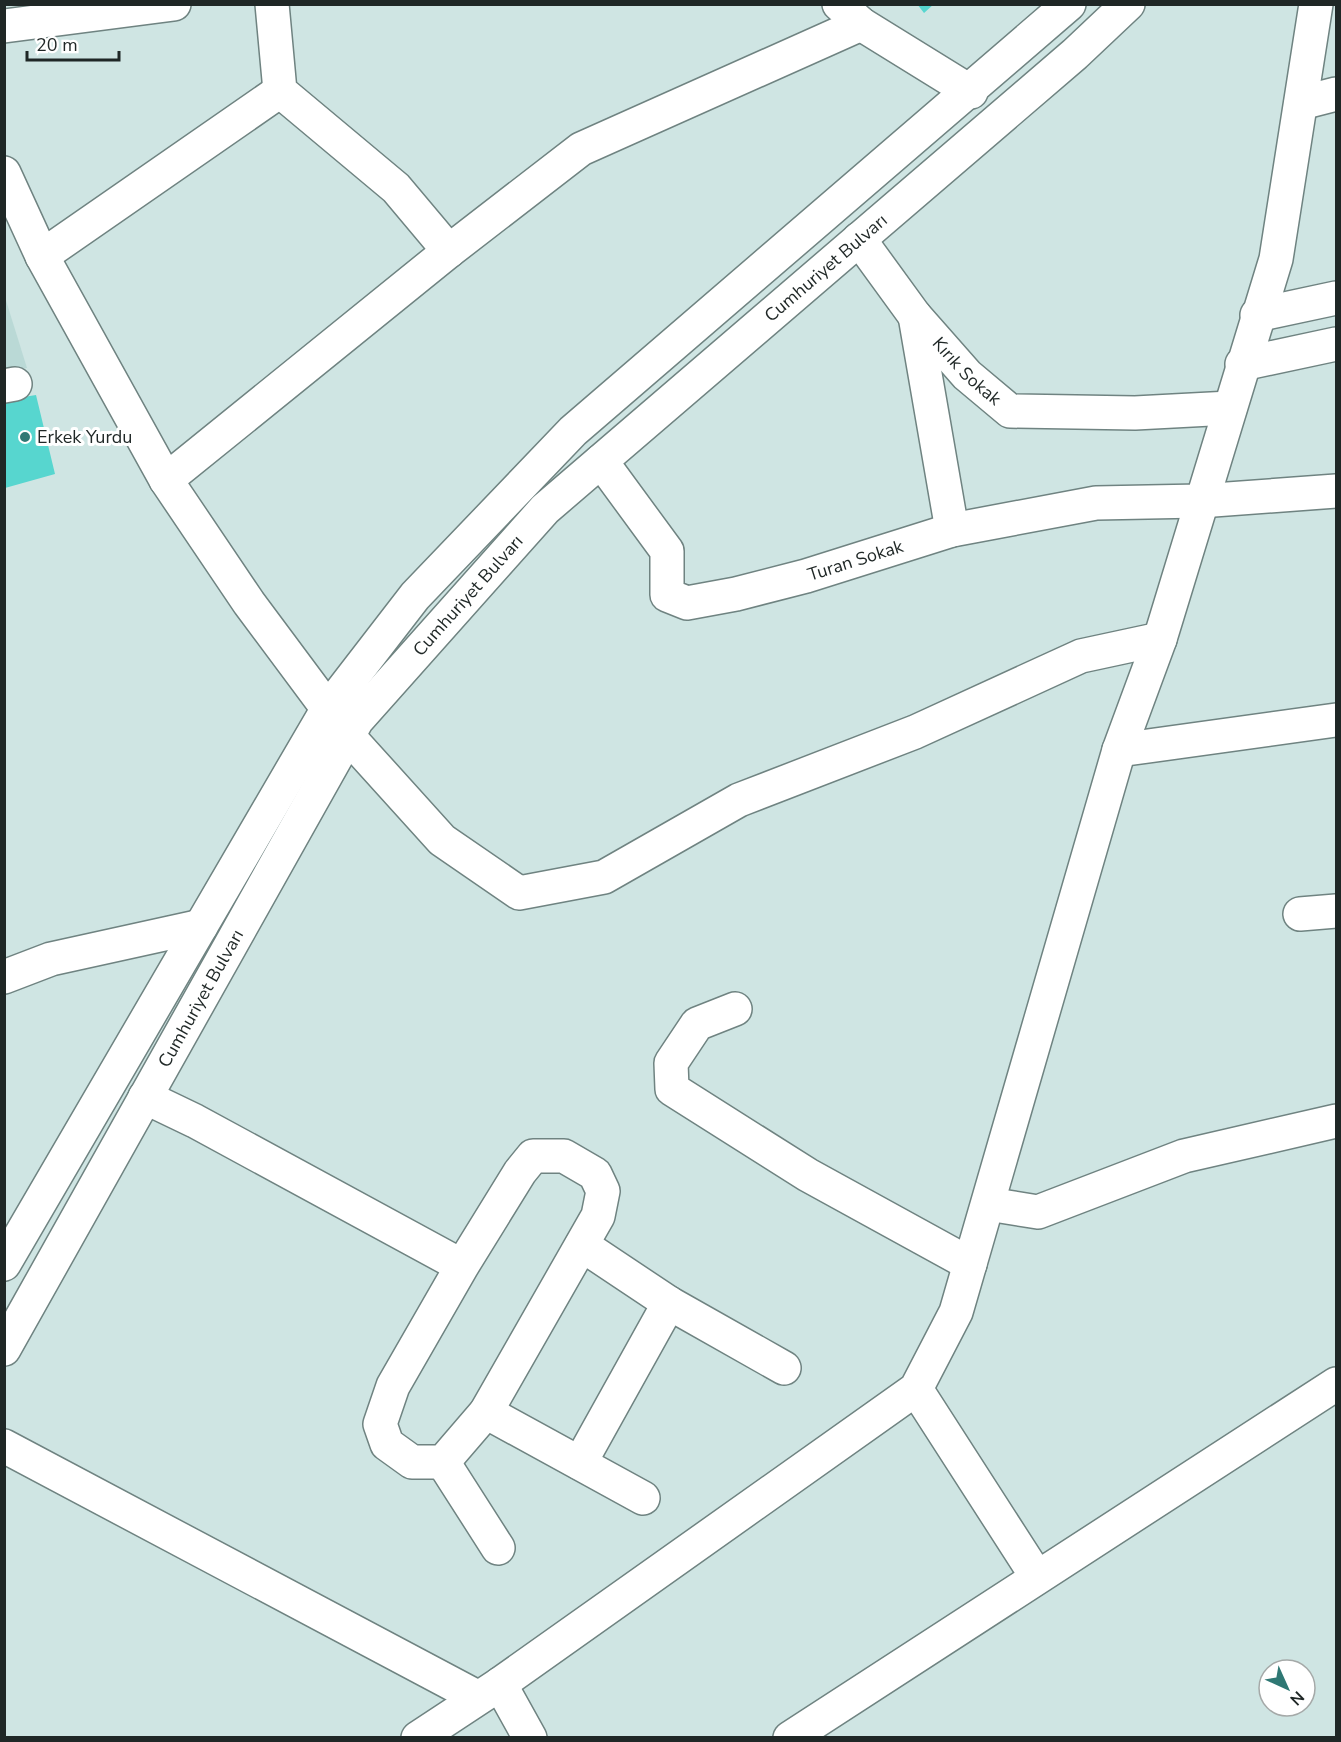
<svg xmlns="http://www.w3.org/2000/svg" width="1341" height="1742" viewBox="0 0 1341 1742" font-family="'Nunito Sans',sans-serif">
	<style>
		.built { fill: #bad9d6 }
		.building { fill: #57d6cf }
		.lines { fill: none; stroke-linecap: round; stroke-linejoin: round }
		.minor-casing { stroke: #6f8381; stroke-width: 36 }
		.major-casing { stroke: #6f8381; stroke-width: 36 }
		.minor { stroke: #fff; stroke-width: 33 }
		.major { stroke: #fff; stroke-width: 33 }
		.poi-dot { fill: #2f7874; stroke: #fff; stroke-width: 2 }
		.labels { text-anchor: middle; stroke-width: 6; stroke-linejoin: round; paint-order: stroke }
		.street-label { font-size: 18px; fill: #1f2726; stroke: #fff }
		.poi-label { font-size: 18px; fill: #1f2726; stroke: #fff; text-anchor: start }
	</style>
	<rect width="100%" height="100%" fill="#cfe5e3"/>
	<path class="built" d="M4 294 27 368 5 372H4Z"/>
	<path class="building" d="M917 4H934L924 13Z
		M36 395 55 474 5 488V400Z"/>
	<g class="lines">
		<defs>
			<g id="minor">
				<path d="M272 4 280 91 396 188 449 251"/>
				<path d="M839 4 861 24 971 92"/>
				<path d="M4 26 174 4"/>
				<path d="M1301 103 1336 94"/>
				<path d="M4 173 42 256 166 480 249 603 348 736 442 840 519 893 604 877 739 800 915 732 1081 656 1160 639"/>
				<path id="s1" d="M859 239 915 316 967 375 1010 411 1135 413 1230 408"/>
				<path d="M42 256 280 91"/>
				<path d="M1257 315 1336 298"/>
				<path d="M915 316 952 530"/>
				<path d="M1242 364 1336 344"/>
				<path d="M4 386 15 384"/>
				<path id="s2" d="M601 461 667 551V595L687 603 736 594 806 576 952 530 1096 503 1200 501 1336 491"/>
				<path d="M166 480 449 251 581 149 861 24"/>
				<path d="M1119 750 1336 720"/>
				<path d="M1300 914 1336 911"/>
				<path d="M4 977 51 959 201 926"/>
				<path d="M735 1009 697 1024 671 1063 672 1089 808 1175 970 1264"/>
				<path d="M145 1097 195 1121 462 1266 520 1172 533 1156H564L595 1174 603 1191 598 1216 486 1412 443 1462H412L387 1444 380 1424 393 1386 462 1266"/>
				<path d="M988 1204 1038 1212 1184 1156 1336 1121"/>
				<path d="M582 1245 669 1303 784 1368"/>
				<path d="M916 1389 1037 1577"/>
				<path d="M486 1412 643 1498"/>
				<path d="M4 1446 477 1697"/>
				<path d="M443 1462 498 1548"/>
				<path d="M580 1463 669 1303"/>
				<path d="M500 1684 530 1738"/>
				<path d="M418 1738 500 1684 916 1389 956 1312 1119 750 1160 639 1276 259 1316 4"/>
				<path d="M790 1738 1336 1384"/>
			</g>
			<g id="major">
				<path d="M4 1264 327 710 415 596 573 431 1069 4"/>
				<path id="s3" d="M4 1349 357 720 545 509 1075 54 1128 4"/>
			</g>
		</defs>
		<use href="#minor" class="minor-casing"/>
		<use href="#major" class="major-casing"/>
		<use href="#minor" class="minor"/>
		<use href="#major" class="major"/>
	</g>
	<circle class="poi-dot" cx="25" cy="437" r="6"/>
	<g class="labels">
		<g class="street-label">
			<text dy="6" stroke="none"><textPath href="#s3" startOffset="1374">Cumhuriyet Bulvarı</textPath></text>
			<text dy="6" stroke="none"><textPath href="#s1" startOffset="171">Kırık Sokak</textPath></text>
			<text dy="6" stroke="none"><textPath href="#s2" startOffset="351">Turan Sokak</textPath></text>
			<text dy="6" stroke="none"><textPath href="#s3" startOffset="888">Cumhuriyet Bulvarı</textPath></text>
			<text dy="6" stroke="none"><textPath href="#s3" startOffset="402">Cumhuriyet Bulvarı</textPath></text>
		</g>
		<g class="poi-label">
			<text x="37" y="443">Erkek Yurdu</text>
		</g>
	</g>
	<rect width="1341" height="1742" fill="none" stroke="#1f2726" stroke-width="12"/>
	<g transform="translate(1287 1688) rotate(135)"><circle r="28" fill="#ffffff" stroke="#a5a9a8" stroke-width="1.5"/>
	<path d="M0-4.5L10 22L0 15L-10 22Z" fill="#2f7874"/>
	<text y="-9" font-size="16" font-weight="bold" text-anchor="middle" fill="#1f2726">N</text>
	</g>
	<path d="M27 51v9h92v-9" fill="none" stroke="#1f2726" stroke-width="3"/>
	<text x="36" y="51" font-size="18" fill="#1f2726" stroke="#ffffff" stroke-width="4.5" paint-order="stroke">20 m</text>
</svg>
